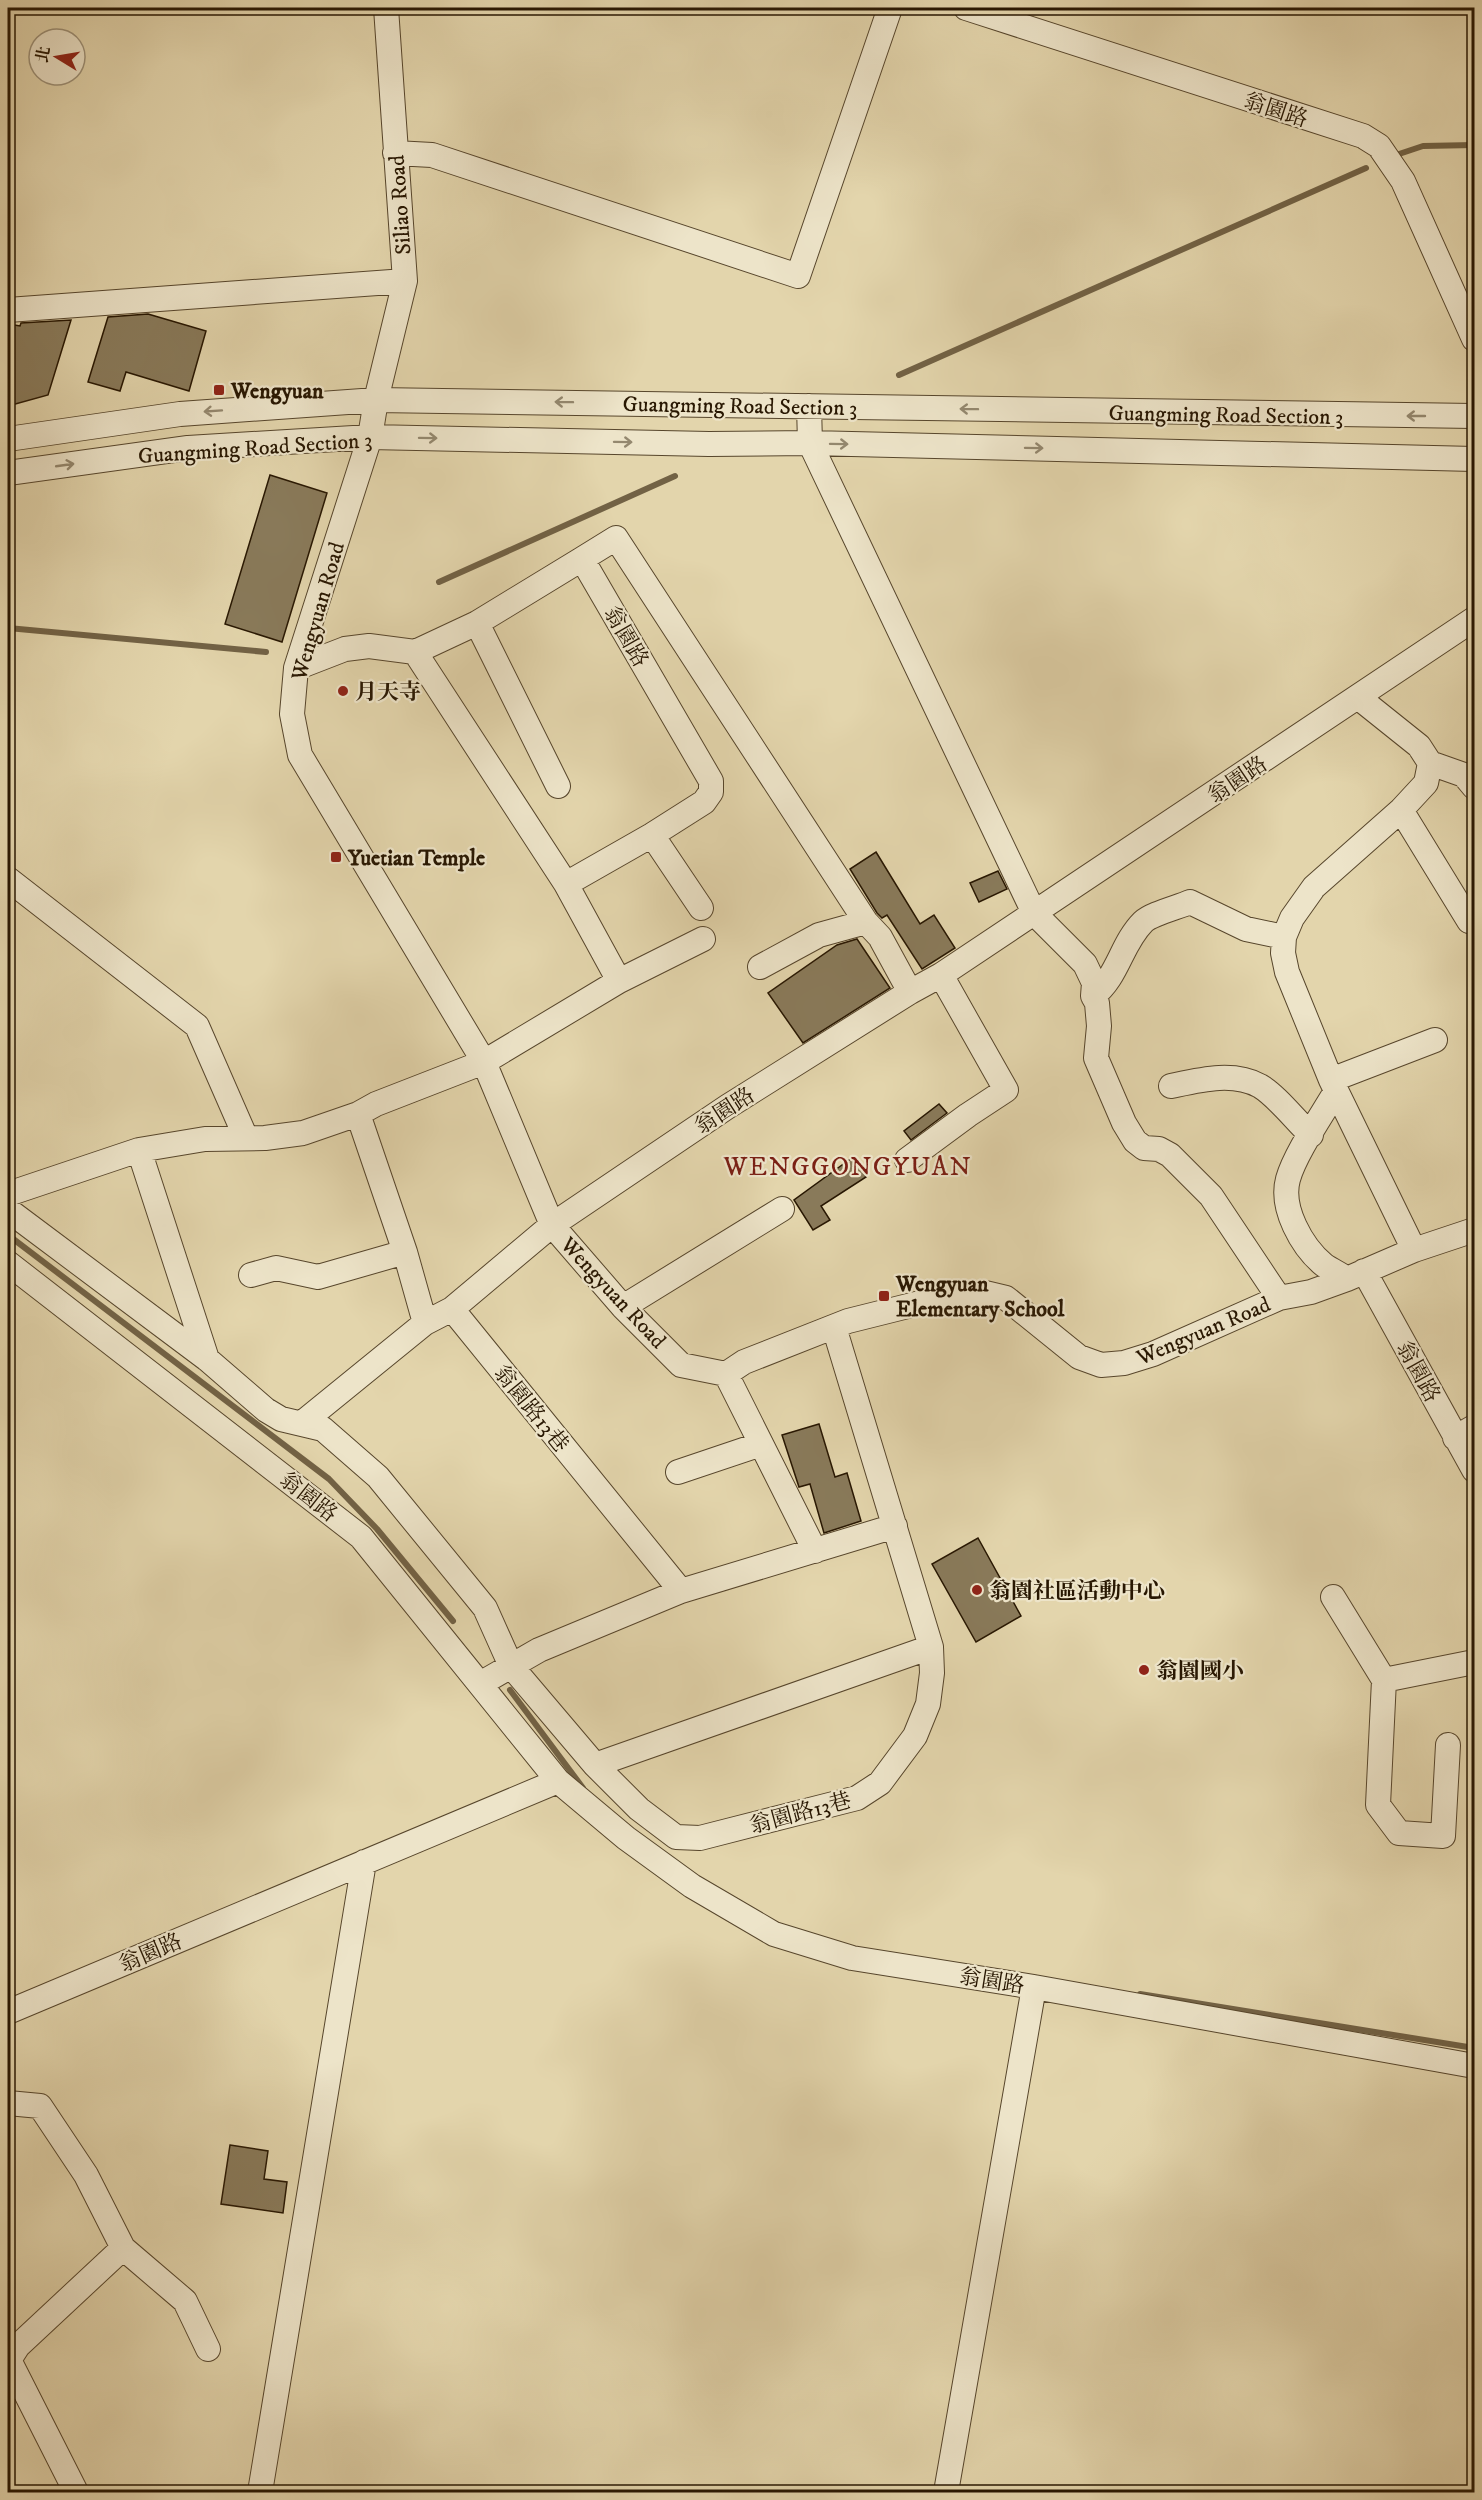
<svg xmlns="http://www.w3.org/2000/svg" width="1482" height="2500" viewBox="0 0 1482 2500" font-family="'IM FELL DW Pica','Noto Serif TC',serif">
	<style>
		.lines { fill: none; stroke-linecap: round; stroke-linejoin: round }
		.stream { stroke: #726245; stroke-width: 6 }
		.building { fill: #897a5a; stroke: #281702; stroke-width: 1.5 }
		.minor-casing { stroke: #57462c; stroke-width: 26 }
		.minor { stroke: #ede4c9; stroke-width: 24 }
		.oneway { stroke: #94886f }
		.poi-dot { fill: #8f2418; stroke: #ede4c9; stroke-width: 2 }
		.labels { text-anchor: middle; stroke-width: 4.5; stroke-linejoin: round; paint-order: stroke }
		.street-label { font-size: 22px; fill: #281702; stroke: #ede4c9 }
		.poi-label { font-size: 22px; font-weight: bold; fill: #281702; stroke: #ede4c9; text-anchor: start }
		.quarter-label { font-size: 26px; letter-spacing: 1.5px; fill: #7a1f14; stroke: #ede4c9 }
	</style>
	<rect width="100%" height="100%" fill="#e3d5ac"/>
	<filter id="stains"><feTurbulence type="fractalNoise" baseFrequency=".00333" numOctaves="4"/><feColorMatrix values="0 0 0 0 .2 0 0 0 0 .09 0 0 0 0 .02 0 0 0 .5 -.17"/></filter>
	<radialGradient id="worn" r=".72"><stop offset=".6" stop-color="#630" stop-opacity="0"/><stop offset="1" stop-color="#630" stop-opacity=".3"/></radialGradient>
	<g class="lines">
		<path class="stream" d="M1399 154 1423 146 1474 145
			M899 375 1366 168
			M439 582 675 476
			M8 628 266 652
			M8 1235 329 1479 377 1529 453 1621
			M510 1690 583 1788
			M1140 1994 1474 2048"/>
	</g>
	<path class="building" d="M148 314 206 331 189 391 126 372 120 391 88 382 108 317Z
		M71 320 48 395 8 406V324L20 326 21 323Z
		M270 475 327 493 282 642 225 624Z
		M876 852 920 924 934 915 955 948 922 969 887 915 882 918 877 913 850 869Z
		M998 871 1007 889 979 902 970 883Z
		M857 939 890 988 803 1043 768 993 837 945Z
		M939 1104 947 1113 911 1140 904 1131Z
		M853 1157 866 1177 821 1206 830 1220 813 1230 794 1200Z
		M819 1424 835 1477 847 1473 861 1521 824 1533 810 1484 799 1487 782 1435Z
		M978 1538 1021 1616 976 1642 932 1564Z
		M230 2145 268 2151 264 2179 287 2182 283 2213 221 2204Z"/>
	<g class="lines">
		<defs>
			<path id="minor" d="M386 8 405 281 376 400 370 437 296 668 292 714 300 755 484 1062 552 1225 623 1307 681 1365 726 1374 744 1362 848 1321 956 1294 985 1293 1006 1298 1079 1357 1101 1365 1124 1363 1153 1354 1279 1298 1311 1292 1347 1279 1414 1250 1474 1230
				M966 8 1363 136 1379 146 1403 181 1474 339
				M395 153 432 155 798 276 890 8
				M8 310 405 281
				M809 406 810 443 1034 913 1085 964 1094 983 1093 996 1097 1003 1099 1026 1096 1058 1124 1123 1135 1141 1144 1148 1159 1149 1170 1155 1211 1196 1279 1298
				M8 439 180 414 376 400 1474 416
				M8 473 188 448 370 437 709 444 810 443 1474 459
				M582 559 616 538 866 922
				M477 623 558 786
				M415 652 566 884 619 981
				M296 668 345 649 369 646 415 652 477 623 582 559 711 781V792L704 802 652 835 566 884
				M1359 698 1419 746 1430 763 1426 783 1401 810 1314 887 1292 918 1284 937 1283 953 1287 972 1331 1080 1414 1250
				M1430 763 1464 775 1474 787
				M1401 810 1469 921
				M652 835 701 908
				M8 879 197 1026 246 1138
				M760 967 819 935 866 922 880 937 910 992
				M1093 996C1118 977 1121 944 1143 922 1151 914 1179 907 1190 902L1246 929 1284 937
				M1331 1080 1435 1040
				M1171 1086C1199 1080 1233 1071 1260 1086 1277 1096 1296 1121 1311 1135
				M1336 1091C1322 1115 1295 1154 1288 1179 1280 1208 1302 1247 1324 1265 1331 1270 1340 1274 1347 1279
				M358 1114 405 1252 425 1323
				M139 1150 207 1359
				M907 1160 968 1115 1006 1090 941 975
				M8 1194 139 1150 205 1139 265 1138 303 1133 358 1114 376 1104 484 1062 619 981 703 939
				M8 1210 207 1359 266 1410 281 1419 323 1429 378 1477 485 1608 511 1666 595 1765 639 1809 676 1837 700 1838 857 1798 880 1783 915 1736 928 1704 932 1673 931 1647 834 1327
				M8 1263 361 1537 558 1781 626 1838 692 1886 774 1934 852 1958 1034 1987 1474 2066
				M1364 1271 1474 1470
				M251 1275 276 1268 318 1277 405 1252
				M623 1307 782 1209
				M452 1309 681 1591
				M726 1374 815 1551
				M302 1423 425 1323 452 1309 552 1225 727 1107 910 992 941 975 1474 619
				M1455 1438 1474 1427
				M678 1472 761 1444
				M1333 1597 1384 1680 1378 1805 1399 1833 1443 1836 1448 1745
				M1384 1680 1474 1662
				M480 1684 539 1650 681 1591 895 1526
				M595 1765 931 1647
				M8 2012 558 1781
				M8 2103 40 2106 86 2175 123 2248 18 2346 9 2360 76 2492
				M123 2248 185 2301 208 2349
				M260 2492 364 1862
				M946 2492 1034 1987"/>
		</defs>
		<use href="#minor" class="minor-casing"/>
		<use href="#minor" class="minor"/>
	</g>
	<defs><path id="oneway-shaft" d="M-6 0H5M1.5-3L5.5 0L1.5 3" fill="none" stroke-width="1.6" stroke-linecap="round" stroke-linejoin="round" transform="scale(1.5)"/></defs>
	<g class="oneway">
		<use href="#oneway-shaft" transform="translate(564 402) rotate(-179)"/>
		<use href="#oneway-shaft" transform="translate(969 409) rotate(-179)"/>
		<use href="#oneway-shaft" transform="translate(213 411) rotate(176)"/>
		<use href="#oneway-shaft" transform="translate(1416 416) rotate(-180)"/>
		<use href="#oneway-shaft" transform="translate(428 438) rotate(1)"/>
		<use href="#oneway-shaft" transform="translate(623 442) rotate(1)"/>
		<use href="#oneway-shaft" transform="translate(839 444) rotate(1)"/>
		<use href="#oneway-shaft" transform="translate(1034 448) rotate(1)"/>
		<use href="#oneway-shaft" transform="translate(65 465) rotate(-8)"/>
	</g>
	<g class="poi-dot">
		<rect x="213" y="384" width="12" height="12" rx="3"/>
		<circle cx="343" cy="691" r="6"/>
		<rect x="330" y="851" width="12" height="12" rx="3"/>
		<rect x="878" y="1290" width="12" height="12" rx="3"/>
		<circle cx="977" cy="1590" r="6"/>
		<circle cx="1144" cy="1670" r="6"/>
	</g>
	<g class="labels">
		<g class="street-label">
			<text transform="translate(1276 109) rotate(18)" y="8">翁園路</text>
			<text transform="translate(399 205) rotate(-94)" y="8">Siliao Road</text>
			<text transform="translate(740 405) rotate(1)" y="8">Guangming Road Section 3</text>
			<text transform="translate(1226 414) rotate(1)" y="8">Guangming Road Section 3</text>
			<text transform="translate(255 447) rotate(-4)" y="8">Guangming Road Section 3</text>
			<text transform="translate(317 611) rotate(-74)" y="8">Wengyuan Road</text>
			<text transform="translate(627 636) rotate(60)" y="8">翁園路</text>
			<text transform="translate(1237 779) rotate(-34)" y="8">翁園路</text>
			<text transform="translate(724 1110) rotate(-33)" y="8">翁園路</text>
			<text transform="translate(614 1292) rotate(47)" y="8">Wengyuan Road</text>
			<text transform="translate(1203 1330) rotate(-23)" y="8">Wengyuan Road</text>
			<text transform="translate(1419 1371) rotate(61)" y="8">翁園路</text>
			<text transform="translate(532 1408) rotate(51)" y="8">翁園路13巷</text>
			<text transform="translate(309 1496) rotate(38)" y="8">翁園路</text>
			<text transform="translate(800 1812) rotate(-15)" y="8">翁園路13巷</text>
			<text transform="translate(150 1952) rotate(-23)" y="8">翁園路</text>
			<text transform="translate(992 1980) rotate(9)" y="8">翁園路</text>
		</g>
		<g class="poi-label">
			<text x="231" y="398">Wengyuan</text>
			<text x="355" y="699">月天寺</text>
			<text x="348" y="865">Yuetian Temple</text>
			<text x="896" y="1291">Wengyuan<tspan x="896" dy="25">Elementary School</tspan></text>
			<text x="989" y="1598">翁園社區活動中心</text>
			<text x="1156" y="1678">翁園國小</text>
		</g>
		<g class="quarter-label">
			<text x="848" y="1175">WENGGONGYUAN</text>
		</g>
	</g>
	<rect width="1482" height="2500" fill="none" stroke="#e3d5ac" stroke-width="30"/>
	<rect x="9" y="9" width="1464" height="2482" fill="none" stroke="#281702" stroke-width="3"/>
	<rect x="15" y="15" width="1452" height="2470" fill="none" stroke="#281702" stroke-width="1.5"/>
	<g transform="translate(57 57) rotate(281)"><circle r="28" fill="#ede4c9" stroke="#9e9279" stroke-width="1.5"/>
	<path d="M0-4.5L10 22L0 15L-10 22Z" fill="#8f2418"/>
	<text y="-9" font-size="16" font-weight="bold" text-anchor="middle" fill="#281702">北</text>
	</g>
	<rect width="100%" height="100%" filter="url(#stains)"/>
	<rect width="100%" height="100%" fill="url(#worn)"/>
</svg>
